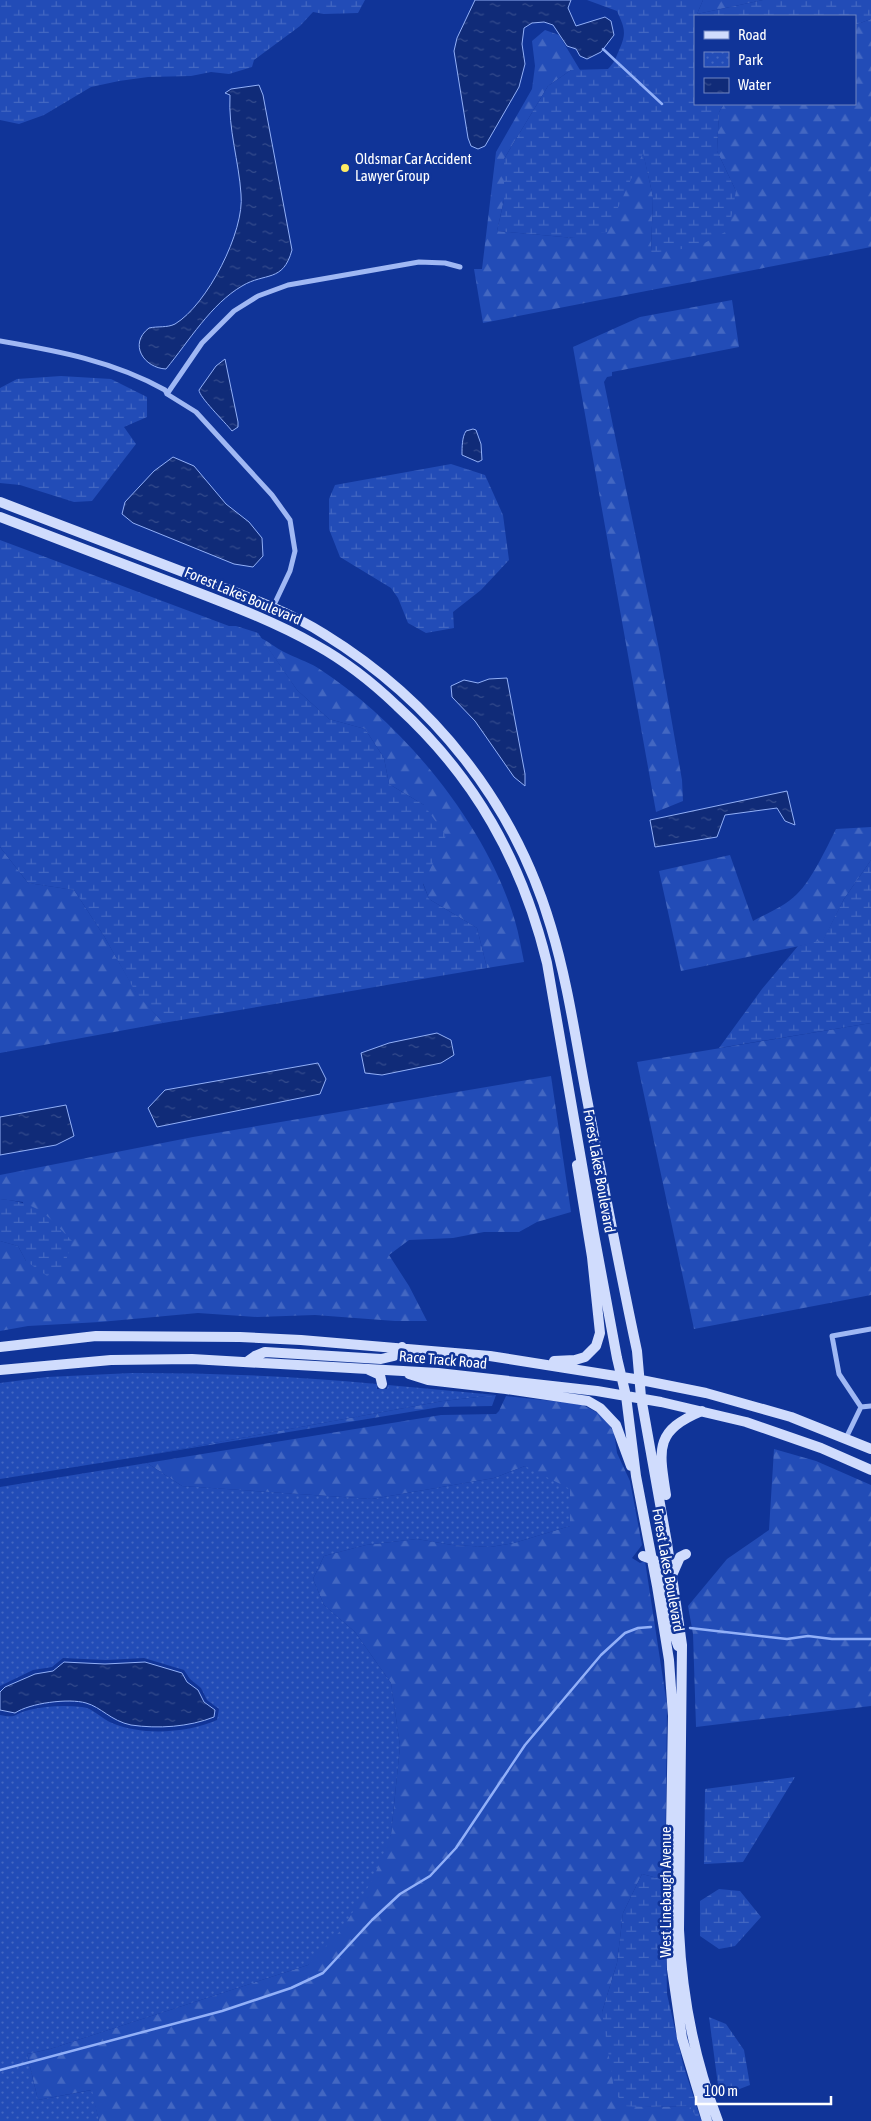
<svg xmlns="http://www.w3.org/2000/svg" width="871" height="2121" viewBox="0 0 871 2121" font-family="'Asap Condensed',sans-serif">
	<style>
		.forest { fill: url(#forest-firs) }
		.wetland { fill: url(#wetland-marsh) }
		.park { fill: url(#park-dots) }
		.water { fill: url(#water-ripples); stroke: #92b0f8 }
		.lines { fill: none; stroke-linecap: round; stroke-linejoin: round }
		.stream { stroke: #92b0f8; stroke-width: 2.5 }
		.street { stroke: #a0b8f4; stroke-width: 5 }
		.secondary { stroke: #d0dcfd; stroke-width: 10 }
		.poi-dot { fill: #ffec64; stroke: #103498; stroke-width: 2 }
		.labels { text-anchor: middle; stroke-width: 5; stroke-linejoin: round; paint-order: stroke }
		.poi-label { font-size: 15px; fill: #fff; stroke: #103498; text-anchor: start }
		.street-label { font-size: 15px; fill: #fff; stroke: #103498 }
	</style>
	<defs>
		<pattern id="forest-firs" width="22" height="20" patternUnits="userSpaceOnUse" patternTransform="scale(1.25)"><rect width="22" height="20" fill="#224cb7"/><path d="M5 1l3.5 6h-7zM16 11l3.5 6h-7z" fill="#4367c2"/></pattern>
		<pattern id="wetland-marsh" width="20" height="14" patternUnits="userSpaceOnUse" patternTransform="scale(1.25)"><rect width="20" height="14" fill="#224cb7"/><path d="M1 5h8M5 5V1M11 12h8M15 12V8" fill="none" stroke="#4367c2"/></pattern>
		<pattern id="park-dots" width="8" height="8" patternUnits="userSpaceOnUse" patternTransform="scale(1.25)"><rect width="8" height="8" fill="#224cb7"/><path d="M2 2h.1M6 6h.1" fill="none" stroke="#4367c2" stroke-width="1.8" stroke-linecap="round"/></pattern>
		<pattern id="water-ripples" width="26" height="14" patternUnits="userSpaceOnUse" patternTransform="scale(1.25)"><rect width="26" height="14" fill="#102b78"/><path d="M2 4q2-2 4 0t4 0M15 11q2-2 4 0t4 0" fill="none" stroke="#344b8c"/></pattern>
	</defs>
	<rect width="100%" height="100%" fill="#103498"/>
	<path class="forest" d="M703 0H763L697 14Z
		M871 19V247L483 323 474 269H482L496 152 532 89 535 66 532 41 545 30 559 35 580 70H571L548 86 504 159V200L497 231 574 238 643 152 653 197 651 253 736 191 717 151 719 112 724 104H855V25Z
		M732 300 739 347 612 372V376L607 377 604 382 660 654 682 780 683 801 656 812 573 347 640 317Z
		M261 638C269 642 276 648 284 652 295 658 307 661 318 668 402 722 487 825 515 921 519 934 521 948 524 962L487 968 477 928 429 899 423 883 424 805 389 784 384 758 365 729 329 719 297 690Z
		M871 827V860L844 899 823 941 681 971 659 871 730 855 753 921C768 913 785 906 797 894 811 881 827 847 836 829Z
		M0 847 28 883 74 890 104 936 136 992 163 1023 0 1053Z
		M871 1023V1295L694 1329 637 1062Z
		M551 1076 571 1212 537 1222 519 1232H484L453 1238 409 1240 389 1255 409 1286 427 1321H395L315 1315 257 1317 198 1313 100 1322 28 1326 0 1331V1241L18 1246 26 1261 23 1202 0 1199V1175L193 1137Z
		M496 1395 492 1406 440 1407 137 1457 443 1401Z
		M506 1396 581 1404 598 1413 606 1421 614 1432 617 1453 630 1481 642 1545 632 1558 640 1563 645 1561 667 1705 665 1880 642 1874 623 1913 617 1963 602 2012 644 2107 690 2106 696 2116 700 2117 702 2121H99L91 2090 38 2100 27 2054 50 2049 308 1965 391 1835 400 1746 391 1683 355 1632 324 1605 313 1579 324 1556 366 1545 417 1539 452 1545 490 1547 514 1543 570 1526 525 1466 494 1478 372 1499 182 1486 147 1463 441 1415 496 1414 499 1411Z
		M774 1449 816 1461 871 1485V1706L696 1727 693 1634 688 1606 727 1559 769 1530Z"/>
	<path class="wetland" d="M0 0H365L358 13 324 14 313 12 300 26 254 60 252 67 229 74 211 72 191 76 148 77 119 81 91 87 44 115 19 124 0 120Z
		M587 0H703L697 14 763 0H871V19L855 25V16H695V104H724L719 112 717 151 736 191 729 230 697 247 651 253 653 197 643 153 607 232 574 238 497 231 504 200V159L548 86 571 70 608 69C615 62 616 57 620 48 627 32 624 27 617 11Z
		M61 376 111 379 147 397V417L124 427 136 444 92 501 74 502 20 485 0 483V388L17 379Z
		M451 464 485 475 503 515 509 560 481 590 453 612 454 628 426 633 408 623 398 598 391 588 340 557 329 529V499L335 485Z
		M0 540 229 626H236L258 633 297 690 329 719 365 729 384 758 389 784 424 805 446 836 423 884 429 899 477 928 487 968 163 1023 136 993 104 936 74 890 28 883 0 847Z
		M871 860V1023L719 1048 762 989 798 946 823 940 844 899Z
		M0 1199C39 1203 46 1214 72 1241L64 1267 47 1276 26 1261 18 1246 0 1241Z
		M795 1777 743 1862 704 1864 705 1789Z
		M642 1874 665 1880 667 1994 683 2064 700 2117H696L690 2106 644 2107 623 2106 614 2089 602 2012 617 1963 623 1913Z
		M719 1889 740 1891 761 1917 735 1946 719 1949 700 1936V1901Z
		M709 2017 726 2024 744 2050 750 2085 724 2095 723 2098 718 2085Z"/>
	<path class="park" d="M132 1373C214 1373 295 1376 377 1384V1389H387L388 1385 496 1395 443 1401 137 1457 0 1479V1383L47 1377Z
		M147 1463 182 1486 372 1499 494 1478 525 1466 570 1489V1526L514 1543 490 1547 452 1545 417 1539 366 1545 324 1556 313 1579 324 1605 355 1632 391 1683 400 1746 391 1835 373 1879 343 1928 308 1965 50 2049 27 2054 38 2100 92 2090 99 2121H0V1715C18 1719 14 1713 29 1710 46 1706 64 1705 82 1707 93 1708 102 1719 112 1723 142 1736 188 1733 217 1720L219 1709 207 1700 201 1688 190 1679 184 1670 144 1658 106 1660 63 1658 52 1667 33 1670 0 1686V1487Z"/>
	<path class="water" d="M475 0H571L568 8 576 26 605 17 611 21 614 35 601 52 587 59 580 56 576 49 567 46 553 25 544 22 532 23 524 28 522 44 525 64 519 87 485 146 478 149 471 146 468 138 454 51 457 38Z
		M259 85 263 95 292 250C283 283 265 272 242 286 211 304 189 341 166 369 144 368 128 344 149 328 158 326 167 328 175 324 207 305 245 231 241 194 239 162 228 129 230 95L225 93 231 89Z
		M225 359 238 422V427L232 431C225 422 199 397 199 390L216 366Z
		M473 429 476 430 481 444 482 460 478 462 462 455C462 447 462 437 466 431Z
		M173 457 194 466 226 504 249 522 262 538 263 556 253 567 234 564 133 523 122 514 125 502 154 471Z
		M507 678 525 774V786L514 777 475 721 452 697 451 686 464 680 478 683 489 679Z
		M787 791 795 825 785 821 777 808 725 815 717 837 655 847 650 820Z
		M437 1033 451 1040 454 1055 441 1063 382 1075 365 1073 361 1053 389 1043Z
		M318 1063 326 1079 320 1094 157 1127 148 1108 165 1090Z
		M66 1105 74 1136 56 1145 0 1155V1117Z
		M64 1662 105 1664 145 1662 182 1673 187 1682 198 1690 204 1702 215 1710 214 1717C189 1727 158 1729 131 1725 111 1721 101 1707 86 1703 69 1698 30 1703 15 1713L0 1710V1692L5 1687 35 1674 53 1671Z"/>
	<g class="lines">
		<path class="stream" d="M603 49 662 104
			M690 1628 787 1639 808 1636 832 1639H871
			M0 2070 222 2011 291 1988 323 1973 372 1920 400 1894 430 1876 456 1848 525 1745 601 1655 625 1633 638 1628 651 1627"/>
		<path class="street" d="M0 341C58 351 113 361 165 390L167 394 196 412 272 495 290 520 295 551 290 571 273 607
			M167 394 202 343 234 311 258 296 288 285 419 262 445 263 460 267
			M861 1407 871 1406
			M846 1438 861 1407 839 1374 832 1336 871 1329"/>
		<path class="secondary" d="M0 502C64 526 127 551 191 575 236 593 283 608 324 634 433 701 515 804 551 927 568 983 576 1042 587 1099 603 1183 619 1267 637 1351L641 1397 667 1543 682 1645 679 1930C682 1997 694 2059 718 2121
			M0 517C58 539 116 561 173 583 222 602 270 619 316 645 345 661 373 683 397 706 475 777 522 861 547 963L594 1234 617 1358 626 1396 636 1476 657 1586 669 1660 673 1716 670 1890 672 1969 682 2038 707 2121
			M0 1347 96 1336 240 1337 301 1340 490 1356 641 1380 706 1393 791 1417 871 1449
			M248 1361 255 1356 265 1352 381 1359 394 1356 402 1347
			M554 1361 575 1360 585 1357 596 1346 600 1333 592 1257 577 1165
			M0 1370 111 1360 192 1359 438 1373 597 1391 661 1402 746 1422 821 1448 871 1470
			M369 1370 380 1375 382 1384
			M409 1374 428 1380 506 1389 588 1401 600 1408 616 1425 631 1466
			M666 1495C659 1449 654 1431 702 1411
			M643 1556 654 1560 661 1568 670 1622 678 1646
			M673 1573 680 1557 686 1554"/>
	</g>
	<circle class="poi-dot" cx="345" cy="168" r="5"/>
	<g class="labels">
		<g class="poi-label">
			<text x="355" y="164">Oldsmar Car Accident<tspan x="355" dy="17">Lawyer Group</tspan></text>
		</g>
		<g class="street-label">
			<text transform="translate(243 596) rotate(23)" y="5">Forest Lakes Boulevard</text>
			<text transform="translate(599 1171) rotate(80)" y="5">Forest Lakes Boulevard</text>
			<text transform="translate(443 1360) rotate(5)" y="5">Race Track Road</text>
			<text transform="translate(668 1570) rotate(80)" y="5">Forest Lakes Boulevard</text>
			<text transform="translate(666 1892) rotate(-90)" y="5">West Linebaugh Avenue</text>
		</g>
	</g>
	<rect x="694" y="15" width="162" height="90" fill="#103498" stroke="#7085c1"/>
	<rect x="704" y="31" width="25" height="8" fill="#d0dcfd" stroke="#7085c1"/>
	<text x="738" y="40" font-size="15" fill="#ffffff">Road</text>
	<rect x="704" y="52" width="25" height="15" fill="url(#park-dots)" stroke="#7085c1"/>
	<text x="738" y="65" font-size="15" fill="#ffffff">Park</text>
	<rect x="704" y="78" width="25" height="15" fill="url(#water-ripples)" stroke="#7085c1"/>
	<text x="738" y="90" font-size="15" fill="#ffffff">Water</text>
	<path d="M696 2096v8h135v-8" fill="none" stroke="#ffffff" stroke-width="2.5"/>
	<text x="704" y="2096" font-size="15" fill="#ffffff" stroke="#103498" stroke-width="4" paint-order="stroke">100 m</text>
</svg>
